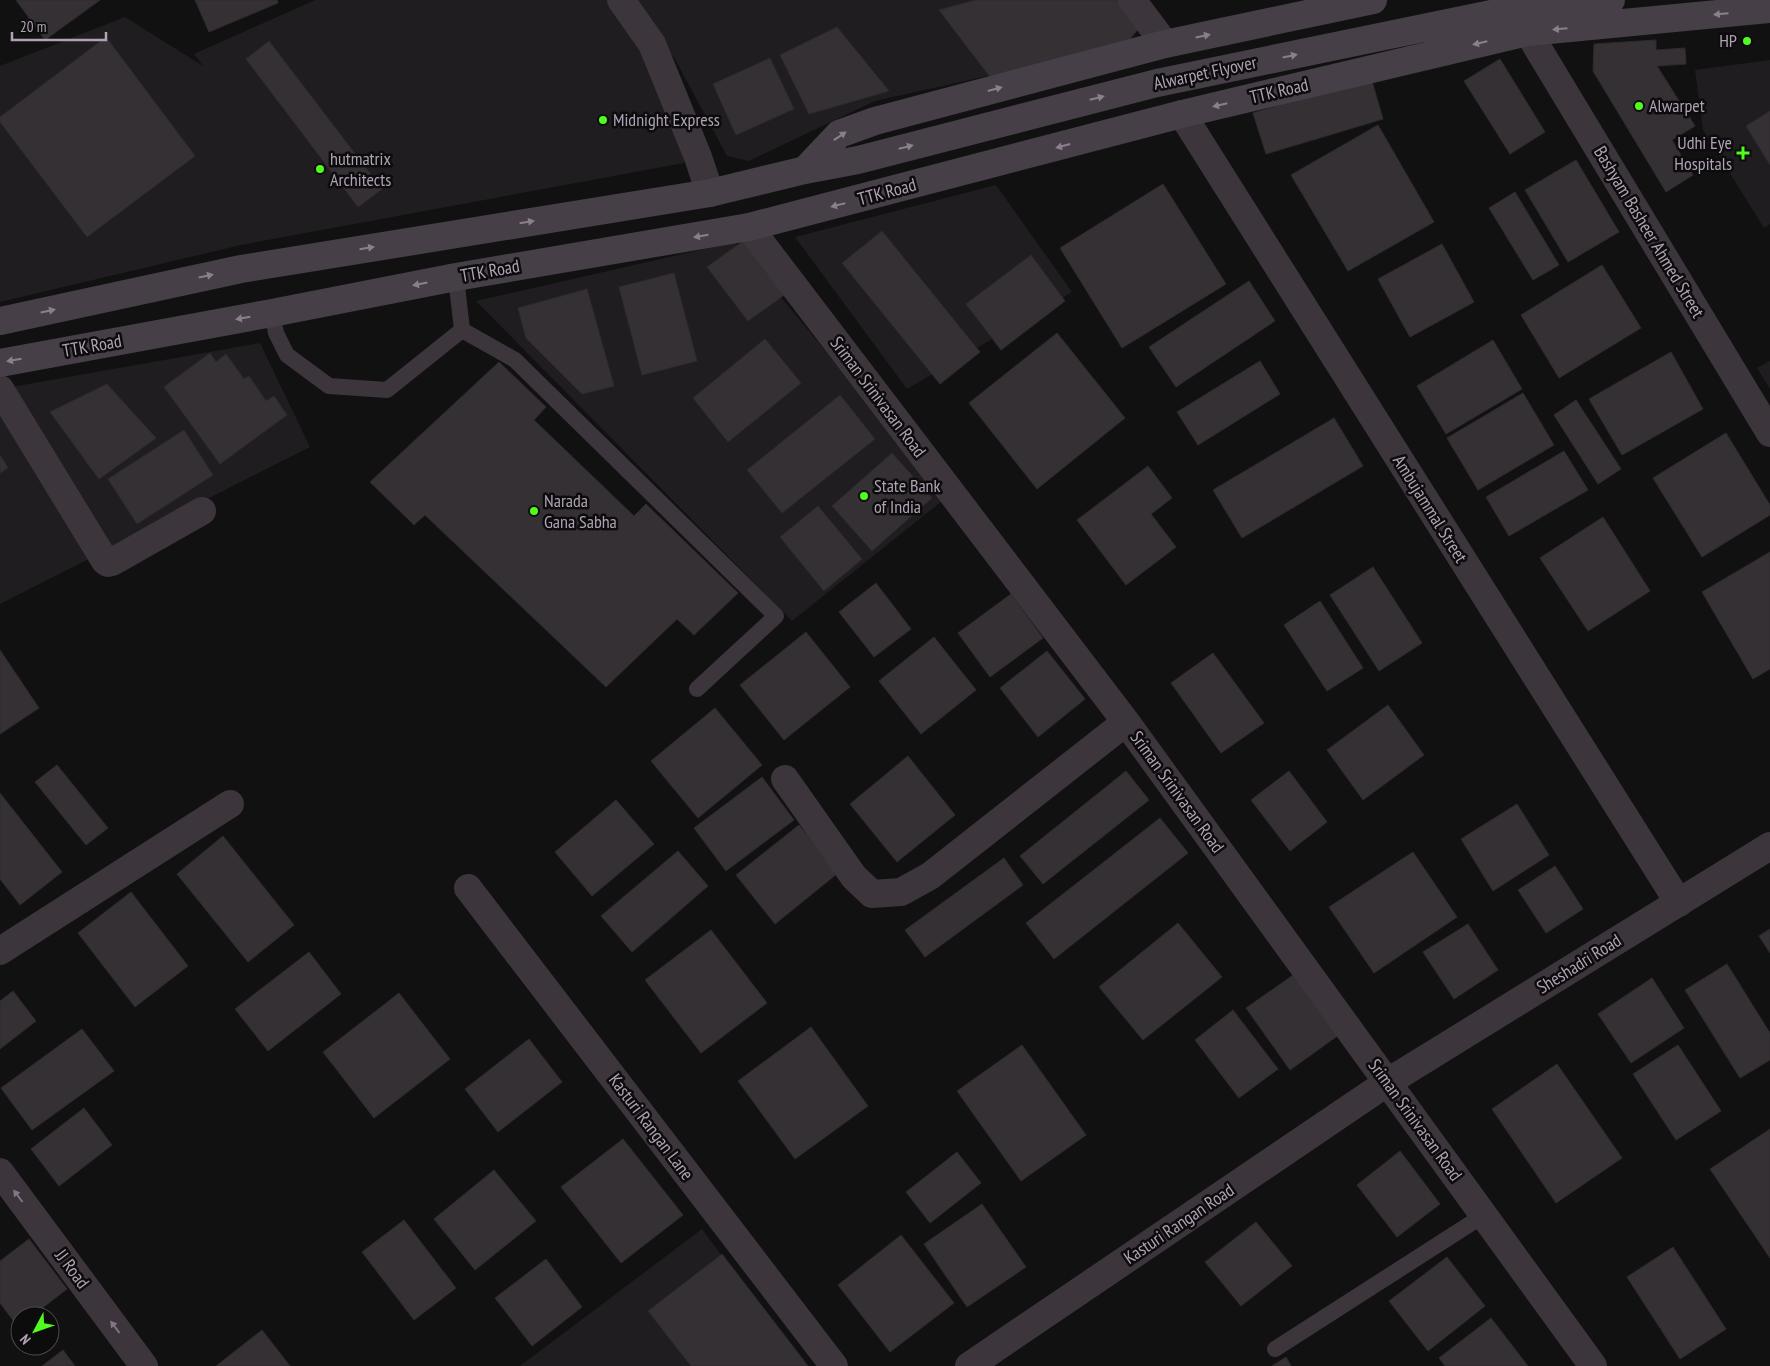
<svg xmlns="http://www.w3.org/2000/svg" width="1770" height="1366" viewBox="0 0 1770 1366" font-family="'PT Sans Narrow',sans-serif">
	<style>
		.built { fill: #1f1d1f }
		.building { fill: #343034; stroke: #2e2a2e }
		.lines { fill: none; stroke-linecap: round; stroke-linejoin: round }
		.service { stroke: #3c353c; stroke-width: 16 }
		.minor { stroke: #3c353c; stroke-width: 28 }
		.tertiary { stroke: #3c353c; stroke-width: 28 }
		.secondary { stroke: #473f48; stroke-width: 28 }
		.oneway { fill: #8b7f8e }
		.oneway2 { fill: #827684 }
		.poi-dot { fill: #4ffb20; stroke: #0d0c0d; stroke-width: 2 }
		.labels { text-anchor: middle; stroke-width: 5; stroke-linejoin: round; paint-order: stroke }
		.poi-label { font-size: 18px; fill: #b0a1b4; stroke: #0d0c0d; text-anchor: start }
		.street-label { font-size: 18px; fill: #b0a1b4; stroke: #0d0c0d }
	</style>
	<rect width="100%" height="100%" fill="#121112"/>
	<path class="built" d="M315 0H608L640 45 687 143 684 163 241 245 0 302V66L125 17 203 66 194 54Z
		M636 0H1110L1123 46 875 101 749 161 727 156 676 61Z
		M1770 60V224L1764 228 1703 130 1695 70Z
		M996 185 1072 292 907 389 795 237Z
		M735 242 947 497 792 621 476 301Z
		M260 343 310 447 0 604V389Z
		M1770 361V389L1757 368Z
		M702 1229 803 1366H520Z"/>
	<path class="building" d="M16 0H100L45 40Z
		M195 0H277L278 3 209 32Z
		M976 0H1120L1139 28 1120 51 994 82 939 10Z
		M837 27 889 91 809 114 780 55Z
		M106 37 195 156 87 237 0 122V117Z
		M1656 40V50L1685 48 1686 64 1657 66 1695 126 1672 140 1693 175 1666 192 1593 71 1594 44Z
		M269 41 382 189 358 207 246 59Z
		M770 58 794 109 736 135 713 84Z
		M1500 59 1545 132 1510 154 1464 81Z
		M1371 78 1383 119 1266 154 1253 113Z
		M1770 111V165L1746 126Z
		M1378 125 1434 222 1348 271 1291 175Z
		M1576 160 1619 232 1568 262 1525 190Z
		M1163 184 1226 284 1122 348 1060 248Z
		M1515 192 1559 265 1533 280 1489 208Z
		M882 231 980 352 940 384 842 263Z
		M746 239 787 293 748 321 707 267Z
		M1442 244 1474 302 1410 337 1378 279Z
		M1031 255 1065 301 1001 350 966 304Z
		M1602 265 1641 328 1559 378 1521 315Z
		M674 273 697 361 642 375 619 287Z
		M1249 281 1275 321 1176 387 1149 347Z
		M587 289 614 386 582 394 526 338 518 308Z
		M1057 333 1125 418 1037 489 969 403Z
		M765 339 801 383 728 442 693 398Z
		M1493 340 1522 389 1446 434 1417 386Z
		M1671 352 1703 409 1622 455 1589 399Z
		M210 353 216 362 226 354 244 379 249 376 266 401 274 396 287 415 220 464 164 387Z
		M1260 361 1280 394 1198 445 1177 412Z
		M499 362 546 407 534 420 634 516 646 504 738 593 694 635 677 619 606 687 425 515 414 525 370 482Z
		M107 384 156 438 99 479 50 412Z
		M1523 393 1554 445 1478 490 1447 438Z
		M840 395 875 439 782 513 747 470Z
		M1576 400 1621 469 1598 484 1554 415Z
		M1334 418 1363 466 1242 538 1213 490Z
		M184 430 213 475 137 524 108 479Z
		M1726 433 1770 505V515L1702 557 1653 478Z
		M1564 451 1588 490 1509 536 1486 497Z
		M892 453 932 498 872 551 832 506Z
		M0 455 8 468 0 473Z
		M1148 466 1172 498 1151 514 1176 547 1126 585 1077 520Z
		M818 506 862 559 824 591 780 537Z
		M1603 517 1650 591 1588 631 1540 558Z
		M1770 552V669L1753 679 1702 592Z
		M1373 567 1422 643 1379 671 1330 595Z
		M876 583 911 629 874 657 839 612Z
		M1011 594 1043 638 990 677 958 633Z
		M1320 601 1363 668 1327 691 1284 625Z
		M806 632 850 687 784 740 740 685Z
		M934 637 976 690 921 734 879 681Z
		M0 650 39 708 0 734Z
		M1047 651 1085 699 1038 737 1000 688Z
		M1213 653 1264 723 1221 753 1171 683Z
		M1388 705 1424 755 1363 800 1327 750Z
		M715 708 762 765 698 818 651 761Z
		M908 756 955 815 897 862 850 804Z
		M57 765 108 828 86 845 35 782Z
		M1126 771 1149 800 1043 884 1020 856Z
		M1289 771 1327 822 1290 851 1251 800Z
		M762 777 794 820 726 871 694 828Z
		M0 793 62 872 20 905 0 879Z
		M616 800 654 844 592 896 555 852Z
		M1517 804 1549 855 1493 891 1461 839Z
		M1160 818 1188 853 1054 959 1026 923Z
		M799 825 838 873 775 924 736 875Z
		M223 836 294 925 248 962 177 874Z
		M678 851 708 886 632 952 601 916Z
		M1413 852 1457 917 1374 973 1329 907Z
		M1004 858 1023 885 925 957 905 930Z
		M1555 866 1583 909 1546 933 1518 890Z
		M131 892 188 966 135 1007 78 933Z
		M1178 923 1222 977 1143 1040 1099 987Z
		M1468 924 1498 970 1454 999 1423 952Z
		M1770 929V953L1759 936Z
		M711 930 767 1003 701 1053 645 980Z
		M309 952 341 994 268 1051 235 1009Z
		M1727 964 1770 1033V1060L1740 1078 1685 990Z
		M1299 971 1343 1032 1290 1070 1246 1008Z
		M1652 978 1684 1028 1631 1063 1598 1014Z
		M13 991 36 1021 0 1049V1001Z
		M399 993 450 1059 374 1118 323 1052Z
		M1233 1010 1278 1069 1239 1098 1195 1040Z
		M811 1027 868 1106 795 1159 738 1081Z
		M82 1029 114 1071 32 1130 1 1088Z
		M529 1039 562 1082 498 1132 465 1089Z
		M1022 1045 1086 1135 1021 1181 957 1091Z
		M1678 1045 1721 1111 1676 1140 1633 1074Z
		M1557 1064 1622 1158 1556 1203 1492 1109Z
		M84 1108 112 1145 59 1186 31 1149Z
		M1770 1129V1258L1710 1169Z
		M623 1139 683 1215 621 1263 561 1187Z
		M1400 1151 1440 1204 1397 1237 1357 1185Z
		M957 1152 981 1183 930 1223 906 1192Z
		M494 1170 536 1221 475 1270 434 1219Z
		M982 1204 1026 1267 967 1307 924 1244Z
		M404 1220 456 1288 414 1320 362 1252Z
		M1256 1222 1292 1266 1241 1306 1205 1262Z
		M901 1235 954 1303 890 1352 838 1285Z
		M29 1239 67 1289 32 1316H20V1326L18 1327 0 1303V1261Z
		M1673 1247 1726 1329 1680 1359 1627 1277Z
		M722 1254 808 1366H691L648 1311Z
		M1447 1257 1485 1306 1428 1351 1389 1301Z
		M546 1259 582 1307 532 1346 495 1298Z
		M1491 1318 1528 1366H1445L1439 1358Z
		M262 1330 290 1366H216Z
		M63 1350 75 1366H42Z
		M1286 1357 1291 1366H1272Z"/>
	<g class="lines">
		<path class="service" d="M272 313 276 333 287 355 329 386 387 390 462 330 456 277
			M462 330 515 360 776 616 697 689
			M1275 1349 1484 1215"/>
		<path class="minor" d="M621 0 652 44 698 157 710 193
			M1132 0 1165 44
			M1528 32 1770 433
			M1182 114 1679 903
			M749 227 1126 722 1593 1366
			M0 389 105 561 108 563 112 562 202 511
			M785 779 854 877 872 894 901 892 930 876 1126 722
			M468 888 834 1366
			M0 951 230 804
			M0 1172 144 1366"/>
		<path class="tertiary" d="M969 1366 1388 1082 1770 846"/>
		<path class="secondary" d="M805 170 839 134 875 121 1165 44 1373 0
			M0 321 241 269 710 193 805 170 858 160 1157 83 1496 13 1611 0
			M0 363 272 313 456 277 749 227 1182 114 1528 32 1770 9"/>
	</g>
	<defs><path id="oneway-solid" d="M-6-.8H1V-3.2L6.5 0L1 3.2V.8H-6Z" transform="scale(1.25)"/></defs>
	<g class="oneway">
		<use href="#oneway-solid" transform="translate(1721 14) rotate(175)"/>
		<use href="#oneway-solid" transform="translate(1560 29) rotate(175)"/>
		<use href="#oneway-solid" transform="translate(1203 36) rotate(-12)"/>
		<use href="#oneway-solid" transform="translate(1480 43) rotate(167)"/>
		<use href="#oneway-solid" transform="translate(1290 56) rotate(-12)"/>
		<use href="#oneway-solid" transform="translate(995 89) rotate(-15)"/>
		<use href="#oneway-solid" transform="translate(1097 98) rotate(-14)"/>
		<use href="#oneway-solid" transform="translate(1220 105) rotate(167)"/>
		<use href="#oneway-solid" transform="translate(840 136) rotate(-34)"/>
		<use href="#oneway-solid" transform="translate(1063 146) rotate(165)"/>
		<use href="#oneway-solid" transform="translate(906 147) rotate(-14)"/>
		<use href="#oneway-solid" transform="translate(838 205) rotate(166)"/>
		<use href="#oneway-solid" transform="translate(527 222) rotate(-9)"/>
		<use href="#oneway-solid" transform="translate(701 236) rotate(170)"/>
		<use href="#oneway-solid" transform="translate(367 248) rotate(-9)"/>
		<use href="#oneway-solid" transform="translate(206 276) rotate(-12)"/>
		<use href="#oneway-solid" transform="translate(420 284) rotate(169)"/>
		<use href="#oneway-solid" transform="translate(48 311) rotate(-12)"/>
		<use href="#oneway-solid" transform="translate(243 318) rotate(170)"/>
		<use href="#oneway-solid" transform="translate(14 360) rotate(170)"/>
	</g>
	<g class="oneway2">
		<use href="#oneway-solid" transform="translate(18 1196) rotate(-127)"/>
		<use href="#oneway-solid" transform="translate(115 1327) rotate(-127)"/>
	</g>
	<g class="poi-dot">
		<circle cx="1747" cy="41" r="5"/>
		<circle cx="1639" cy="106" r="5"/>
		<circle cx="603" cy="120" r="5"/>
		<path d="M1740.5 145.5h5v5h5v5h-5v5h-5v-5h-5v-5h5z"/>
		<circle cx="320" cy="169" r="5"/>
		<circle cx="864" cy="496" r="5"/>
		<circle cx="534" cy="511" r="5"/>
	</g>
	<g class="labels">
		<g class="poi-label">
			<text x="1737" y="47" text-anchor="end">HP</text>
			<text x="1649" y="112">Alwarpet</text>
			<text x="613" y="126">Midnight Express</text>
			<text x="1732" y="149" text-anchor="end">Udhi Eye<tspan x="1732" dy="21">Hospitals</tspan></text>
			<text x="330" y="165">hutmatrix<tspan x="330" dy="21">Architects</tspan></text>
			<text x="874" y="492">State Bank<tspan x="874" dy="21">of India</tspan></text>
			<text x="544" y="507">Narada<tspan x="544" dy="21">Gana Sabha</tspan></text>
		</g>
		<g class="street-label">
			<text transform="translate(1205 73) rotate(-12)" y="6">Alwarpet Flyover</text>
			<text transform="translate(1279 91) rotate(-13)" y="6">TTK Road</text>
			<text transform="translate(887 192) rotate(-15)" y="6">TTK Road</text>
			<text transform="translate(1649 232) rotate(59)" y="6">Bashyam Basheer Ahmed Street</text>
			<text transform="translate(490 271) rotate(-10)" y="6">TTK Road</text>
			<text transform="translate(92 346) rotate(-10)" y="6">TTK Road</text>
			<text transform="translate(878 397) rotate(53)" y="6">Sriman Srinivasan Road</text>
			<text transform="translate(1430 509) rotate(58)" y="6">Ambujammal Street</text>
			<text transform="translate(1177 792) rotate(54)" y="6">Sriman Srinivasan Road</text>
			<text transform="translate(1579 964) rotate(-32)" y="6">Sheshadri Road</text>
			<text transform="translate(1415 1120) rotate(54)" y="6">Sriman Srinivasan Road</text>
			<text transform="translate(651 1127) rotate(53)" y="6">Kasturi Rangan Lane</text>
			<text transform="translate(1179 1224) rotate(-34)" y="6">Kasturi Rangan Road</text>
			<text transform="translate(72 1269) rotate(53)" y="6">JJ Road</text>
		</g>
	</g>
	<g transform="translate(35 1331) rotate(229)"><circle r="24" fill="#0d0c0d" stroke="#4e4850"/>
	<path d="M0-4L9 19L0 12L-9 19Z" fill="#4ffb20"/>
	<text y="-8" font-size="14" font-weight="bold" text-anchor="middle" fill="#b0a1b4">N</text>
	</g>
	<path d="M12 32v8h94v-8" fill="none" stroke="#b0a1b4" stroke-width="2.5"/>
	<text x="20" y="32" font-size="15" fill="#b0a1b4" stroke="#0d0c0d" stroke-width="4" paint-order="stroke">20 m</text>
</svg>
